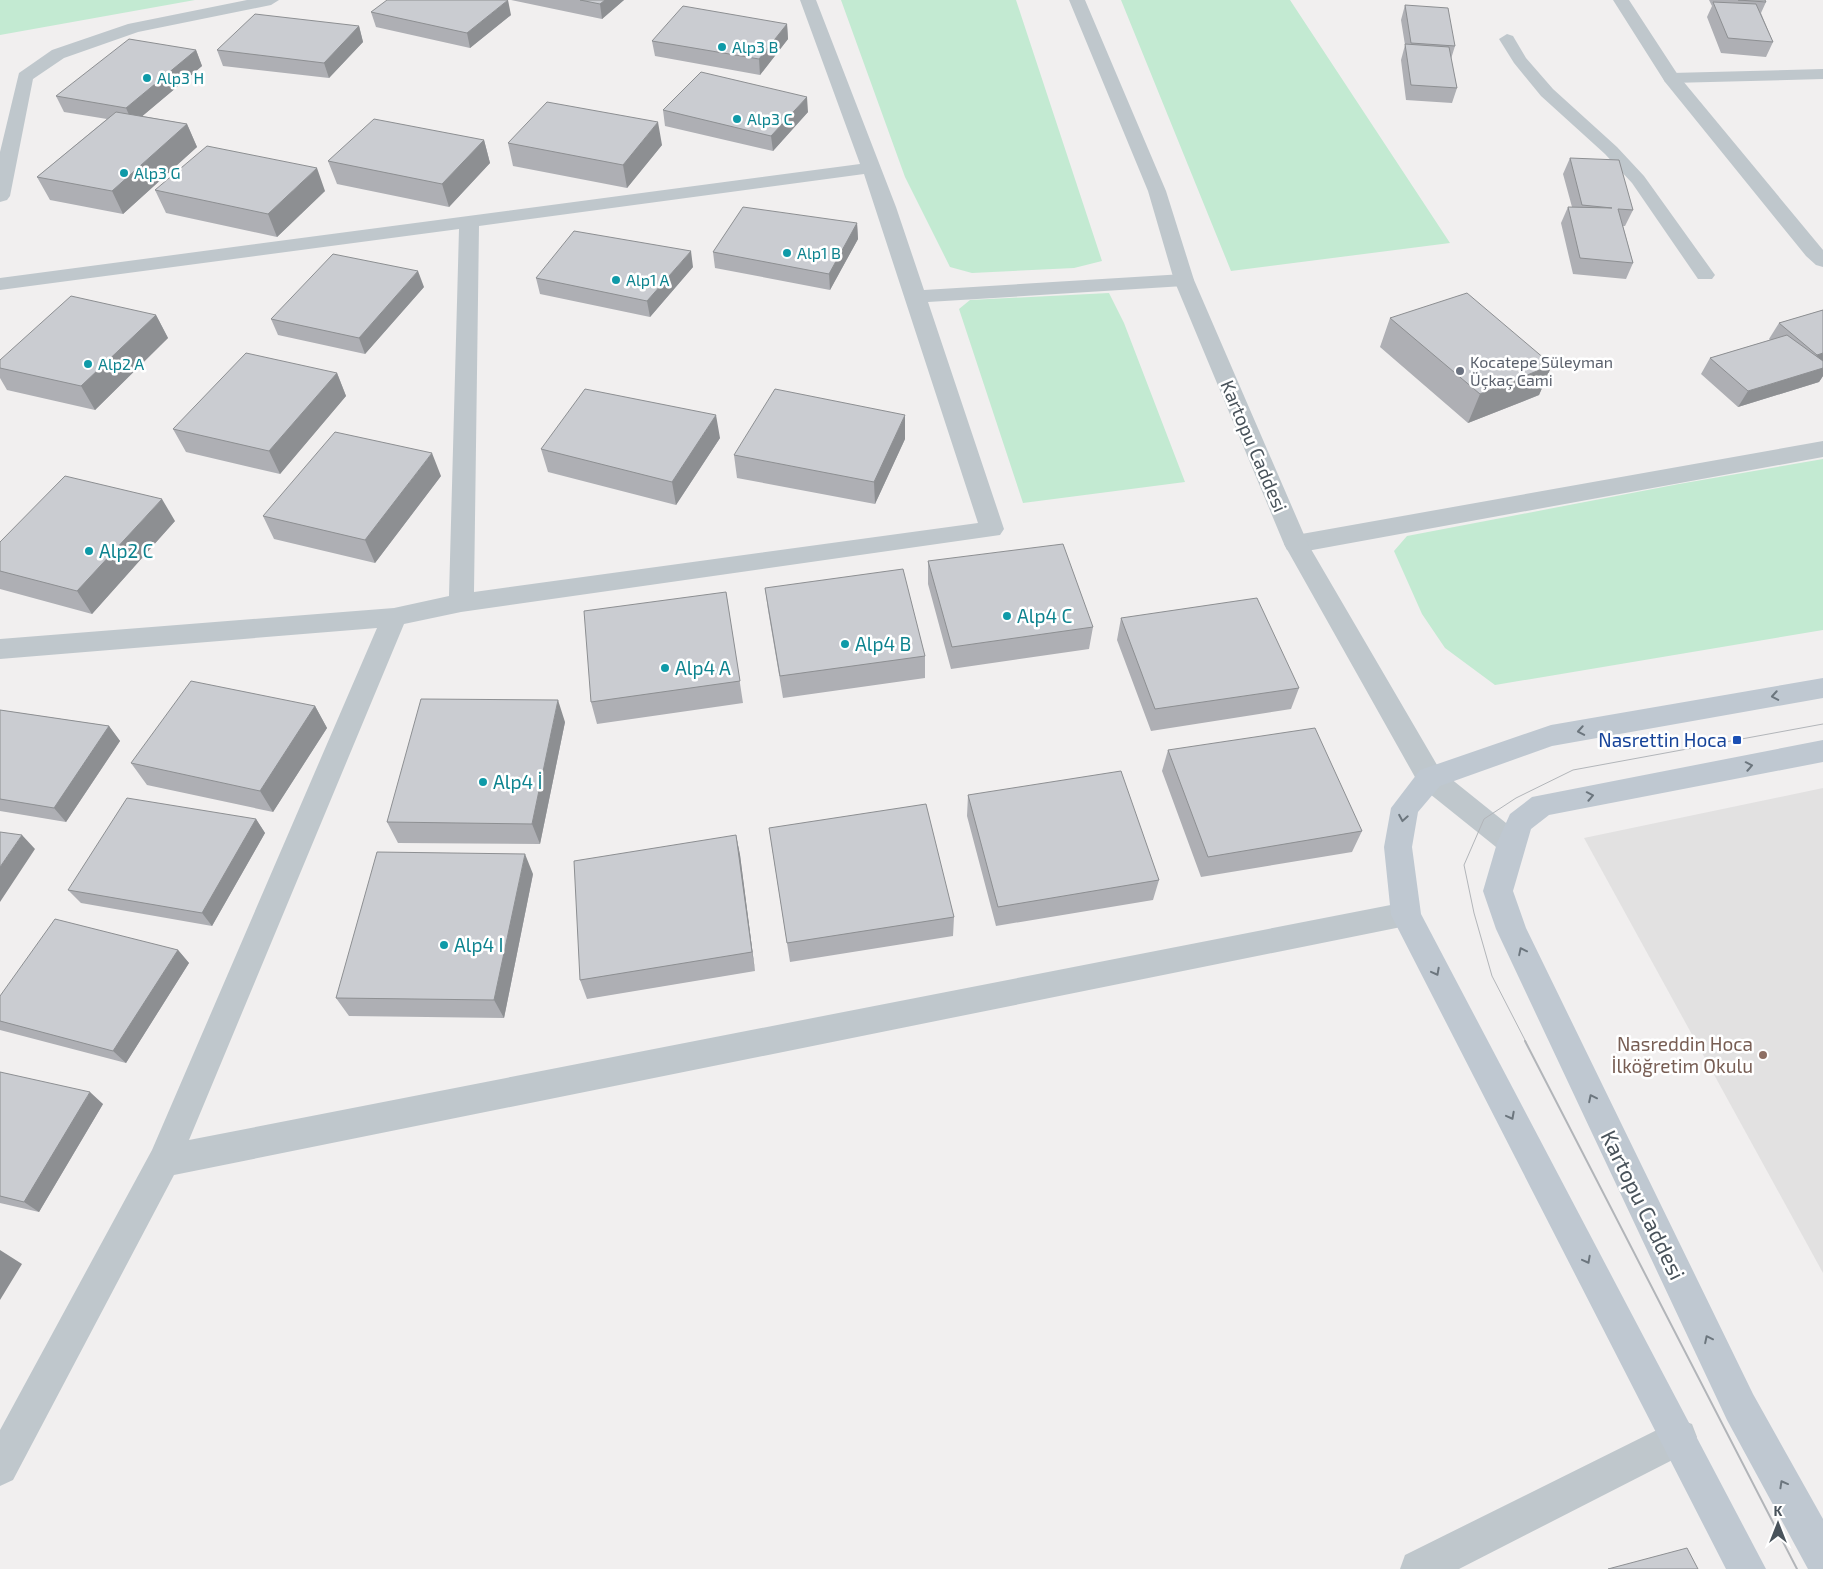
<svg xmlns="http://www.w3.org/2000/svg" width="1823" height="1569" viewBox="0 0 1823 1569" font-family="'Exo 2',sans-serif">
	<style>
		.education { fill: #e2e1e1 }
		.green { fill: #c3ead2 }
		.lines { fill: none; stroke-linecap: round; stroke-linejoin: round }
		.service { fill: #bfc7cc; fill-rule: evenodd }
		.minor { fill: #bfc7cc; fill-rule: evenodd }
		.tertiary { fill: #bfc7cc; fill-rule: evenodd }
		.secondary { fill: #bfc8d1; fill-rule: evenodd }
		.tram-far1 { stroke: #b2b5b9; stroke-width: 1 }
		.tram { stroke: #b2b5b9; stroke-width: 2 }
		.wall { fill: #aeafb4 }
		.shaded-wall { fill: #8d8f92 }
		.building { fill: #caccd1; stroke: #8d8f92 }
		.oneway { stroke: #6c767e }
		.culture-dot { fill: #0f9aa8; stroke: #fff; stroke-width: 2 }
		.worship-dot { fill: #6b7280; stroke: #fff; stroke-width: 2 }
		.transit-dot { fill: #1a4fb4; stroke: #fff; stroke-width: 2 }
		.education-dot { fill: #8d6e63; stroke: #fff; stroke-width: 2 }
		.labels { text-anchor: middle; stroke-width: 5; stroke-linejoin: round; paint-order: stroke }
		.far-culture-label { font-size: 16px; fill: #0d838f; stroke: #fff; text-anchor: start }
		.far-worship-label { font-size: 16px; fill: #5b616d; stroke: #fff; text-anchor: start }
		.street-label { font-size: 19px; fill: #49535b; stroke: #fff }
		.culture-label { font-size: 19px; fill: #0d838f; stroke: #fff; text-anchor: start }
		.transit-label { font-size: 19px; fill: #164399; stroke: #fff; text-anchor: end }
		.education-label { font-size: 19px; fill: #785e54; stroke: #fff; text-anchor: end }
		.near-street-label { font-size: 22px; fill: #49535b; stroke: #fff }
	</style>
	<rect width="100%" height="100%" fill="#f1efef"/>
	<path class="education" d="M1823 788V1273L1584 838Z"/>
	<path class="green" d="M0 0H195L0 35Z
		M841 0H1016L1102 261 1074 268 972 273 950 267 905 177Z
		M1121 0H1290L1450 243 1231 271Z
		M1109 293 1124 323 1185 482 1023 503 959 309 970 300Z
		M1823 459V630L1495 685 1445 648 1422 614 1394 551 1407 536 1679 484Z"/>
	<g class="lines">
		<path class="service" d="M1507 34 1513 36 1526 58 1553 89 1617 147 1644 176 1715 275 1712 279H1698L1632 183 1605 154 1541 96 1514 63 1499 39Z
			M1823 69V79L1671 83 1665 82 1663 78 1665 74 1671 73Z"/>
		<path class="minor" d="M247 0H279L271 5 138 32 64 58 33 79 10 196 7 200 0 202V152L19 73 52 50 128 24Z
			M800 0H816L896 207 924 290 1184 274 1191 276 1194 280 1191 284 1184 286 928 302 1004 529 1000 535 461 612 404 624 189 1140 1406 902 1416 906 1421 915 1416 924 174 1175 13 1480 0 1486V1430L152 1150 377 628 0 659V639L394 608 449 596 459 229 0 290V278L860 164ZM864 174 978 523 474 592 479 226Z
			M1613 0H1629L1678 75 1823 250V267L1816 265 1806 256 1665 82Z
			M1823 441V457L1296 553 1287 550 1284 544 1287 538 1296 535Z
			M1679 1419 1692 1424 1697 1437 1692 1450 1459 1569H1400L1405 1555Z"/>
		<path class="tertiary" d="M1069 0H1085L1166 191 1194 280 1308 544 1440 770 1521 835 1525 843 1521 851 1511 855 1501 851 1420 786 1284 544 1174 280 1148 191Z"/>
		<path class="secondary" d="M1823 678V698L1552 746 1440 786 1418 812 1412 847 1421 914 1766 1569H1726L1391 915 1384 847 1391 808 1420 770 1551 725Z
			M1823 740V762L1549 815 1531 829 1513 891 1526 928 1753 1394 1823 1519V1569H1808L1727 1420 1496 929 1483 891 1497 843 1510 814 1532 797Z"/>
		<path class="tram-far1" d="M1526 1042 1492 976 1474 913 1464 865 1484 819 1516 798 1573 770 1823 724"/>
		<path class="tram" d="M1525 1041 1797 1569"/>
	</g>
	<path class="wall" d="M511 0H624L602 19Z
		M1709 0H1765L1766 2 1761 13 1773 42 1766 57 1721 53 1707 17 1712 6Z
		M1405 5 1455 46 1451 59 1457 88 1452 103 1406 100 1401 60 1405 45 1401 20Z
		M371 12 511 15 470 48 376 27Z
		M787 24 788 39 760 75 655 56 652 41Z
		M359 26 363 42 329 78 223 66 217 50Z
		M196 50 202 66 142 116 187 124 197 147 123 214 50 200 37 177 107 119 64 112 56 96Z
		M663 110 808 112 773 151 665 126Z
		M484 140 490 163 449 207 337 184 328 161Z
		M508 143 662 145 627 188 513 166Z
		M1570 158 1633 210 1625 226H1623L1633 263 1626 279 1573 274 1561 223 1568 207H1572L1563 174Z
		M155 190 325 191 277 237 166 213Z
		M857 223 858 239 830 290 715 268 713 252Z
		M693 267 650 317 540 294 536 278Z
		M424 287 365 354 278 335 271 319Z
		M1823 310V376L1819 382 1738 407 1701 374 1710 358 1770 340 1769 339 1779 323Z
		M156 315 168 338 95 410 7 390 0 378V360Z
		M1390 318 1552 365 1539 395 1468 423 1380 347Z
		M337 373 346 396 280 474 186 452 173 429Z
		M720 438 676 505 548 472 541 449Z
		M905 439 875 504 737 478 734 455Z
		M441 476 375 563 274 539 263 516Z
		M175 521 92 614 0 589V542Z
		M928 561 1093 627 1089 649 951 669 928 584Z
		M765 588 925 656V678L783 698 768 610Z
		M726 592 743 703 597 724 591 702Z
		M1121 618 1299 688 1291 709 1151 731 1117 640Z
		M315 706 327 728 273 812 147 785 131 763Z
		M0 710 109 726 120 741 66 822 0 811Z
		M565 722 540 844 398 843 387 822Z
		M1168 750 1362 831 1352 852 1201 877 1162 771Z
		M968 795 1159 880 1153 900 996 926 967 816Z
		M256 819 265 833 212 926 81 903 68 890Z
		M769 828 954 917 953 936 790 962Z
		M736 835 740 855 755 971 587 999 580 980Z
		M533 874 504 1018 349 1016 336 998Z
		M178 950 189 963 126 1063 0 1030V996Z
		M0 1072 103 1104 39 1212 0 1203Z"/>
	<path class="shaded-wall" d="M508 0 511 15 470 48 467 33Z
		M605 0H624L602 19 600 4Z
		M787 24 788 39 760 75 759 59Z
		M359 26 363 42 329 78 324 63Z
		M196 50 202 66 133 124 126 108Z
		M807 97 808 112 773 151 771 136Z
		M658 122 662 145 627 188 623 165Z
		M187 124 197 147 123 214 112 191Z
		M484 140 490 163 449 207 442 184Z
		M317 168 325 191 277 237 268 214Z
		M857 223 858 239 830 290 829 274Z
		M691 251 693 267 650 317 647 301Z
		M418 271 424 287 365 354 359 338Z
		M156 315 168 338 95 410 81 386Z
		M1823 353V366L1807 371 1817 355Z
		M1552 365 1539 395 1468 423 1480 394Z
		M1823 368V376L1819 382 1738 407 1748 391Z
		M337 373 346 396 280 474 269 451Z
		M716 415 720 438 676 505 672 482Z
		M905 415V439L875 504 874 482Z
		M432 453 441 476 375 563 365 540Z
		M162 499 175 521 92 614 77 591Z
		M558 700 565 722 540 844 532 824Z
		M315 706 327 728 273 812 260 791Z
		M109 726 120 741 66 822 54 808Z
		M256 819 265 833 212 926 202 913Z
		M22 835 35 849 0 902V867Z
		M736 835 740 855 755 971 752 952Z
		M525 854 533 874 504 1018 494 1000Z
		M178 950 189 963 126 1063 113 1051Z
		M90 1092 103 1104 39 1212 24 1202Z
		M0 1250 22 1264 0 1300Z"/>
	<path class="building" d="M387 0H508L467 33 371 12Z
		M580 0H605L600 4Z
		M1738 0H1765L1766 2Z
		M1713 2 1756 4 1773 42 1728 38Z
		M1405 5 1448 8 1455 46 1411 43Z
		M683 6 787 24 759 59 652 41Z
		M255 14 359 26 324 63 217 50Z
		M129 39 196 50 126 108 56 96Z
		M1405 44 1449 47 1457 88 1411 85Z
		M701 72 807 97 771 136 663 110Z
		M547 102 658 122 623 165 508 143Z
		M116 112 187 124 112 191 37 177Z
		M374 119 484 140 442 184 328 161Z
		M207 146 317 168 268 214 155 190Z
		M1570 158 1619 160 1633 210 1618 209 1633 263 1580 258 1568 207 1612 208 1582 205Z
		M743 207 857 223 829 274 713 252Z
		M574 231 691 251 647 301 536 278Z
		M333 254 418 271 359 338 271 319Z
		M1467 293 1552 365 1480 394 1390 318Z
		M71 296 156 315 81 386 0 368V360Z
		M1823 310V353L1817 355 1779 323Z
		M1787 335 1823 361V368L1748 391 1710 358Z
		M246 353 337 373 269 451 173 429Z
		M585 389 716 415 672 482 541 449Z
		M775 389 905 415 874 482 734 455Z
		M335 432 432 453 365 540 263 516Z
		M65 476 162 499 77 591 0 571V542Z
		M1063 544 1093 627 952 647 928 561Z
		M903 569 925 656 780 676 765 588Z
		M726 592 740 681 591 702 584 611Z
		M1257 598 1299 688 1155 709 1121 618Z
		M191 681 315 706 260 791 131 763Z
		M421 699 558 700 532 824 387 822Z
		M0 710 109 726 54 808 0 799Z
		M1315 728 1362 831 1208 857 1168 750Z
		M1121 771 1159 880 998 907 968 795Z
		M127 798 256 819 202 913 68 890Z
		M926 804 954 917 787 943 769 828Z
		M0 832 22 835 0 867Z
		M736 835 752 952 580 980 574 861Z
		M377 852 525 854 494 1000 336 998Z
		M55 919 178 950 113 1051 0 1021V996Z
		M0 1072 90 1092 24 1202 0 1196Z
		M1687 1548 1698 1569H1608Z"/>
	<defs><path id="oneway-chevron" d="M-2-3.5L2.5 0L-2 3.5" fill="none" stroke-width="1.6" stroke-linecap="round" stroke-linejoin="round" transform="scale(1.25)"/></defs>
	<g class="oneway">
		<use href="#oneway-chevron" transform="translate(1775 696) rotate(170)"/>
		<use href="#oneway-chevron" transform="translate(1581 731) rotate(170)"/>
		<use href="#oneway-chevron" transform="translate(1749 766) rotate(-11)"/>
		<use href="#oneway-chevron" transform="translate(1590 796) rotate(-11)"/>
		<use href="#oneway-chevron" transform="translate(1403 818) rotate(100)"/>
		<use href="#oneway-chevron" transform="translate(1522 951) rotate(-116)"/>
		<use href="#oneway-chevron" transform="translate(1436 972) rotate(62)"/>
		<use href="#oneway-chevron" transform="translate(1592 1098) rotate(-116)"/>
		<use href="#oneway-chevron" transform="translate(1511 1116) rotate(62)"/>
		<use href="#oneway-chevron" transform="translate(1587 1260) rotate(62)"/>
		<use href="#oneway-chevron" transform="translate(1708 1339) rotate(-116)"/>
		<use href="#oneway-chevron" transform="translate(1783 1484) rotate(-119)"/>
	</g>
	<g class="culture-dot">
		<circle cx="722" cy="47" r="5"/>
		<circle cx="147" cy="78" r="5"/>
		<circle cx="737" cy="119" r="5"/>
		<circle cx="124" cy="173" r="5"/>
		<circle cx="787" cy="253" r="5"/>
		<circle cx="616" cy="280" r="5"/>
		<circle cx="88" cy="364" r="5"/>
		<circle cx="89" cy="551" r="5"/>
		<circle cx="1007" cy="616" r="5"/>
		<circle cx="845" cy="644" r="5"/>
		<circle cx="665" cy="668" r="5"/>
		<circle cx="483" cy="782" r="5"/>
		<circle cx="444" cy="945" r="5"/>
	</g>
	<circle class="worship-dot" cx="1460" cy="371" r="5"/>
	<rect class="transit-dot" x="1732" y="735" width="10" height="10" rx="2.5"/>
	<circle class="education-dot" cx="1763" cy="1055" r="5"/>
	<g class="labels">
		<g class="far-culture-label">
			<text x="732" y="53">Alp3 B</text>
			<text x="157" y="84">Alp3 H</text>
			<text x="747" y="125">Alp3 C</text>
			<text x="134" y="179">Alp3 G</text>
			<text x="797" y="259">Alp1 B</text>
			<text x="626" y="286">Alp1 A</text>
			<text x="98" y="370">Alp2 A</text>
		</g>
		<g class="far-worship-label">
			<text x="1470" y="368">Kocatepe Süleyman<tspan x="1470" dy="18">Üçkaç Cami</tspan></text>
		</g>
		<g class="street-label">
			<text transform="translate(1254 446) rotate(67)" y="7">Kartopu Caddesi</text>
		</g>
		<g class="culture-label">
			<text x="99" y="558">Alp2 C</text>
			<text x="1017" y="623">Alp4 C</text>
			<text x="855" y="651">Alp4 B</text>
			<text x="675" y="675">Alp4 A</text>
			<text x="493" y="789">Alp4 İ</text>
			<text x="454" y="952">Alp4 I</text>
		</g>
		<g class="transit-label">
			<text x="1727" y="747">Nasrettin Hoca</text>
		</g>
		<g class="education-label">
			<text x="1753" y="1051">Nasreddin Hoca<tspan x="1753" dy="22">İlköğretim Okulu</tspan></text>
		</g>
		<g class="near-street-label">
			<text transform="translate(1643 1205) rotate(64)" y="8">Kartopu Caddesi</text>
		</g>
	</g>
	<g transform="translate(1778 1524)" stroke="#ffffff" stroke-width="4" paint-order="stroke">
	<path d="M0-4L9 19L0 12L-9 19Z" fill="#49535b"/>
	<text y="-8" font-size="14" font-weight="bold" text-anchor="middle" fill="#49535b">K</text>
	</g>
</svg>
